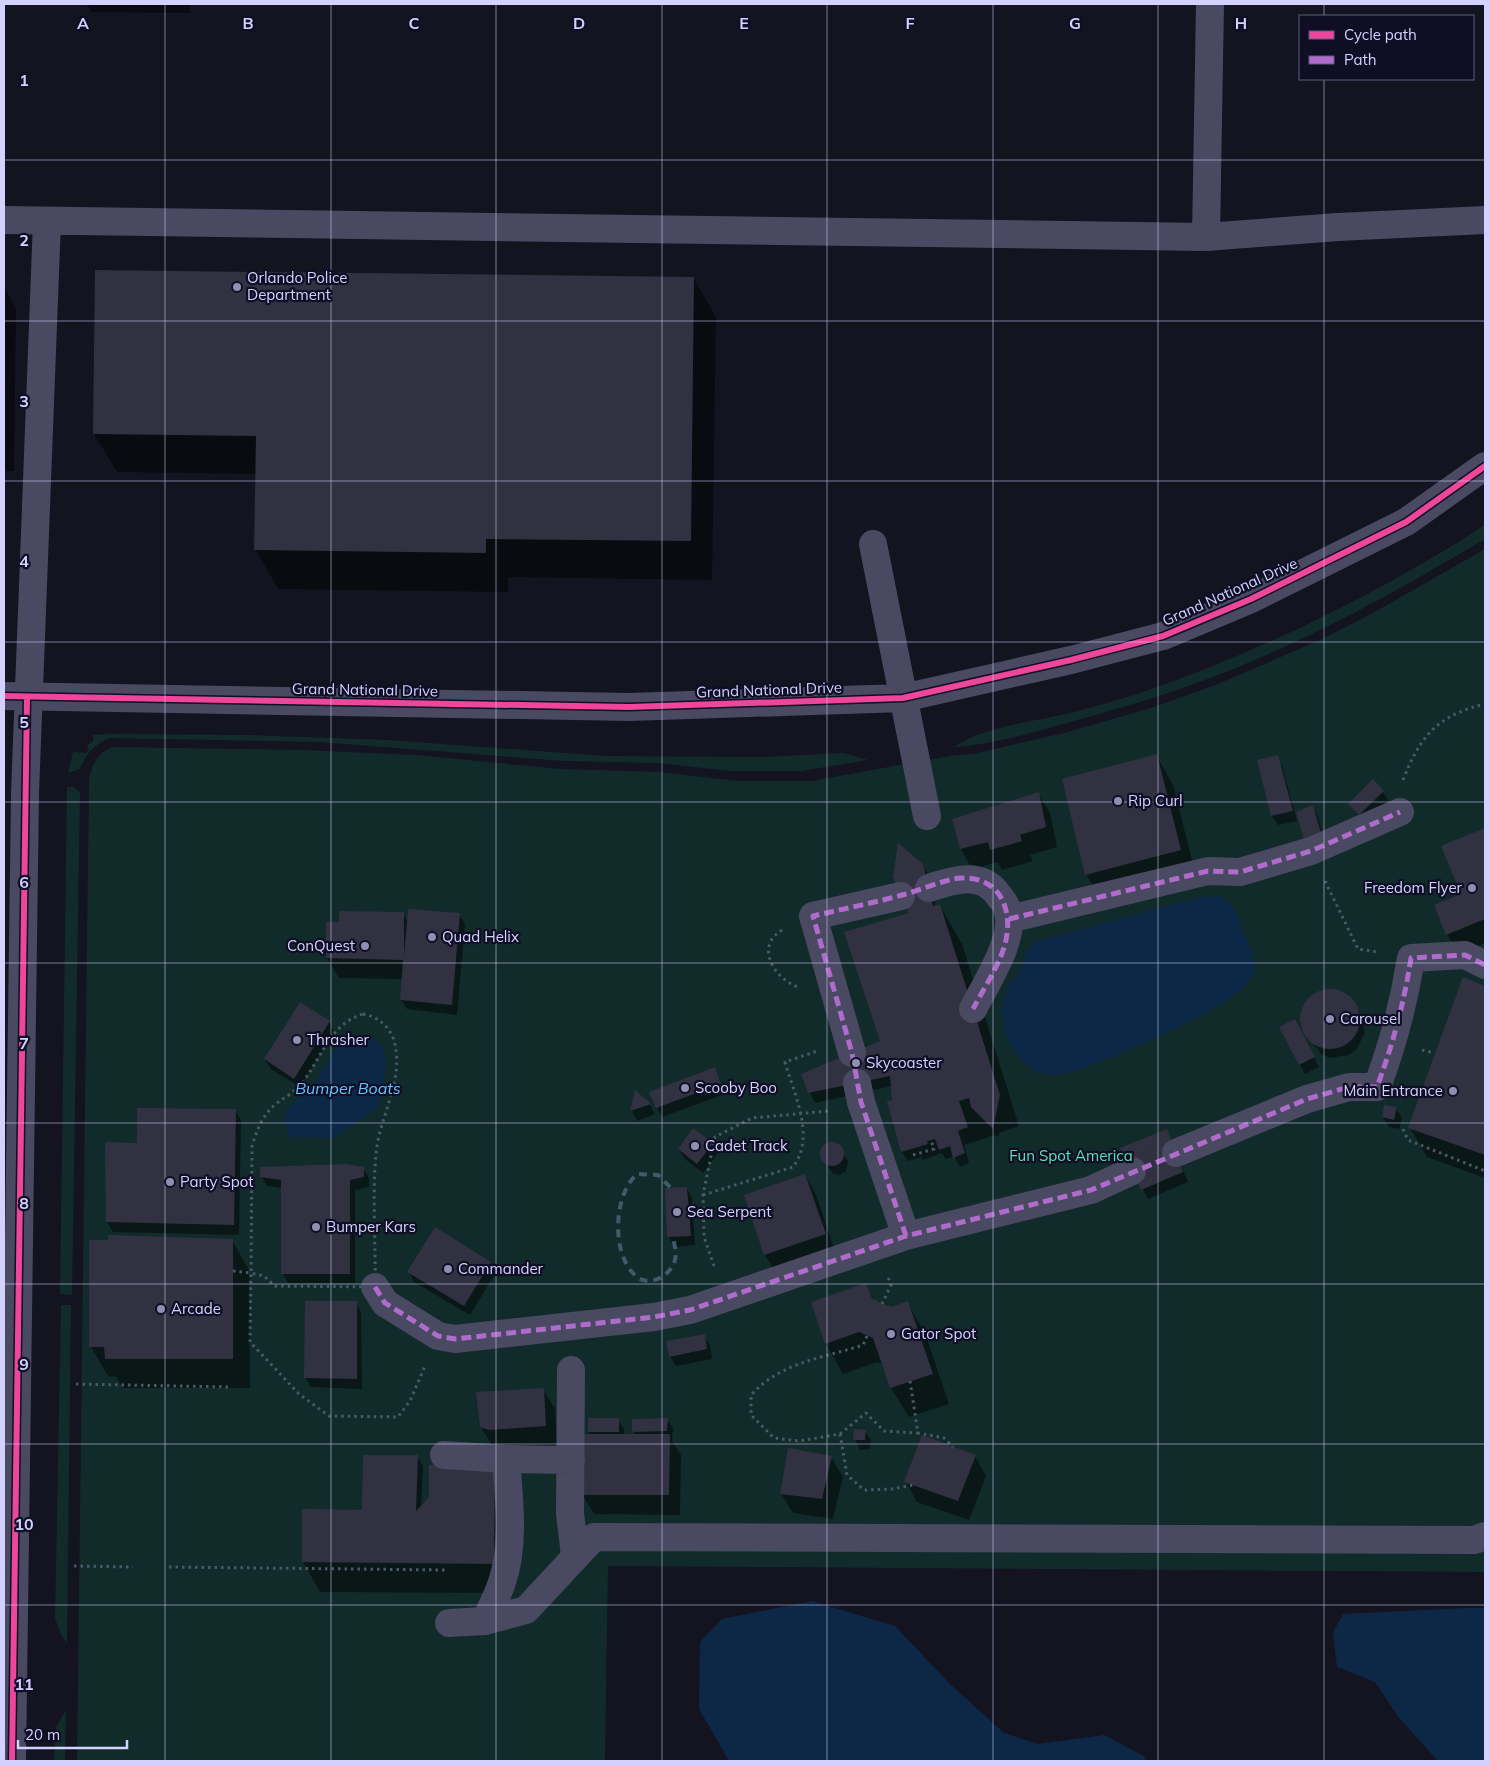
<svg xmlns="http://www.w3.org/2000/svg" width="1489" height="1765" viewBox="0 0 1489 1765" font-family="Mulish,sans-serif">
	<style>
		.green { fill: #112b2a }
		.water { fill: #0d2847 }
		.shadow { fill: #0007 }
		.building { fill: #323142 }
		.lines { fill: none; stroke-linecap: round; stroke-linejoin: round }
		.minor-tunnel { stroke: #313041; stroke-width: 28; stroke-dasharray: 28 14; stroke-linecap: butt }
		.path { stroke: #495a66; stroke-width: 3; stroke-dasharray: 2.5 4; stroke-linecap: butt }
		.minor { stroke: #494961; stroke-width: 28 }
		.rail { stroke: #415a69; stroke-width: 4; stroke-dasharray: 8 6; stroke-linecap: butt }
		.quiet { stroke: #b06ccc; stroke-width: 5; stroke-dasharray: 10 5; stroke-linecap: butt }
		.cycleway-casing { stroke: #100e25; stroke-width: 9 }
		.cycleway { stroke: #ed469a; stroke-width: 6 }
		.grid { fill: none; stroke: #d3d2ff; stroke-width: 1; stroke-opacity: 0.55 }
		.poi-dot { fill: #908fb1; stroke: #100e25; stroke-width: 2 }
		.labels { text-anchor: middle; stroke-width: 4.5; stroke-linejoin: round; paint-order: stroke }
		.poi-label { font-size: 15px; fill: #d3d2ff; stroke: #100e25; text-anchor: start }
		.street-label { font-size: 15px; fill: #d3d2ff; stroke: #100e25 }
		.park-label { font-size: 15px; fill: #5ce1b2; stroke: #100e25 }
		.water-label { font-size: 16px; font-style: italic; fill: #60c6ff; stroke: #100e25 }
		.grid-label { font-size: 16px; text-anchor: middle; font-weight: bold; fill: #d3d2ff; stroke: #100e25; stroke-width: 4.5; stroke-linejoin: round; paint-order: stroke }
	</style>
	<rect width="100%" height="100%" fill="#141320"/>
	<path class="green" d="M1485 525V539C1411 583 1336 625 1257 659 1198 685 1136 704 1074 721 1035 732 996 744 955 747 979 727 1043 720 1074 712 1097 706 1120 699 1143 692 1264 650 1378 594 1485 525Z
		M1485 549V1572L608 1566 605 1761H77L89 780C92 764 97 754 112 747L301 750 416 755 561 769 659 772 738 781H812L949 756 973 754 1064 733 1151 708 1218 684 1320 640 1373 613Z
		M109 734 248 735 389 740 606 756 761 757 844 753 868 760 801 771H729L659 763 564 761 320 742 110 738C95 744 86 753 80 769L68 773 73 752 86 753 89 750 87 745 93 741V735Z
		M67 787H74L80 792 72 1295 60 1294Z
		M61 1305H71L67 1643 63 1638 55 1619Z
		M66 1710 65 1761H54L56 1727Z"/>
	<path class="water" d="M1219 896C1238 908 1237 916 1245 936 1250 948 1258 963 1252 976 1237 1008 1108 1059 1072 1072L1057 1075 1035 1072 1017 1055 1005 1035 1001 1011 1008 986 1019 973 1025 954 1034 942 1201 897Z
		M349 1036C403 1034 384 1074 378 1108L333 1138 290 1137C276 1108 293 1106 309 1089 322 1075 331 1054 341 1039Z
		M812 1601 895 1626 950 1684 1004 1733 1038 1744 1104 1735 1144 1756 1146 1761H729L699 1709 700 1642 722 1619Z
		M1467 1608H1485V1761H1438L1399 1718 1375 1682 1337 1667 1333 1632 1343 1614Z"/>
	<path class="shadow" d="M87 4H190V13L92 12Z
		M694 279 716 317 712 580 508 577V592L278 589 256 550 257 474 117 472 94 434Z
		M4 287 16 308 14 471H4Z
		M1156 755 1173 785 1197 880 1104 904 1086 874Z
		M1277 757 1282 766 1297 821 1278 825 1272 816Z
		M1383 791 1388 801 1365 824 1350 804Z
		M1038 793 1050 813 1057 847 1030 855 1033 861 1002 870 998 862 972 869 961 849 954 820Z
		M1313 807 1318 816 1325 843 1310 849Z
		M1485 830V943L1459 954 1447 934 1463 895 1443 846Z
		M922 864 928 875 936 907 940 906 962 944 1019 1126 999 1133 998 1137 995 1135 964 1145 969 1163 960 1167 954 1156 946 1159 942 1153 923 1160 921 1157 908 1161 902 1152 889 1102 897 1110 892 1086 815 1103 802 1074 881 1042Z
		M403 914 408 922 459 915 465 924 457 1015 407 1009 401 1000 403 979 339 978 327 958 340 923Z
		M1463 979 1485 988V1178L1427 1157 1410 1128Z
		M1322 991H1341L1355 1004 1361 1014 1365 1033 1356 1050 1348 1055 1330 1058 1321 1054 1303 1029 1301 1016 1307 1002Z
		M329 1022 334 1031 300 1087 271 1069 265 1060Z
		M1281 1027 1300 1030 1319 1067 1305 1074Z
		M714 1069 725 1094 662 1117 657 1108Z
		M636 1093 650 1105 655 1114 637 1121 632 1111Z
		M1396 1108 1402 1118 1399 1129 1389 1127 1383 1117Z
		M235 1110 241 1120 239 1235 113 1232 107 1222 139 1144Z
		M1166 1130 1188 1182 1148 1199 1122 1148Z
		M828 1143 838 1145 848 1161 846 1171 840 1175 833 1174 821 1154 823 1147Z
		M712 1144 717 1154 703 1173 685 1159 679 1150Z
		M363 1168 369 1178V1187L355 1190V1283H288L283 1274 282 1188 267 1186 261 1176Z
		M805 1175 816 1195 836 1254 777 1275 765 1255 745 1196Z
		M687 1188 692 1198 695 1245 674 1247 669 1237Z
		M232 1240 249 1270 250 1388H123L116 1377 108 1376 91 1347Z
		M490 1263 496 1272 470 1315 414 1282 409 1272Z
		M865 1284 875 1301 892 1309 907 1303 925 1333 949 1404 909 1417 891 1388 883 1364 877 1362 843 1374 826 1344 812 1303Z
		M356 1303 361 1312 362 1389 311 1387 305 1377Z
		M704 1336 710 1345 712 1359 676 1366 670 1356Z
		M543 1389 555 1409 557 1446 501 1449 493 1447 481 1427Z
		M667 1419 673 1428 672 1441 681 1455 680 1515 594 1514 582 1494 591 1435 589 1432 618 1420 624 1429V1435H636L633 1431Z
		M855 1431H865L871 1440 870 1449 860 1450 855 1440Z
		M417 1456 423 1466 421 1507 494 1466 511 1593 320 1592 303 1562 364 1511Z
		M975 1456 986 1476 969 1520 917 1502 906 1482Z
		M831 1457 843 1477 833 1519 793 1513 781 1494Z"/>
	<path class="building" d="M95 270 694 277 691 541 486 539V553L254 550 256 436 93 434Z
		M1157 754 1181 850 1085 875 1062 779Z
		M1278 755 1293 811 1271 816 1257 760Z
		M1373 779 1384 791 1359 815 1348 804Z
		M1039 792 1046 827 1020 835 1022 841 990 850 988 842 960 849 952 819Z
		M1313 805 1321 833 1304 840 1296 812Z
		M1485 828V919L1446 935 1434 905 1461 894 1441 846Z
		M898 843 923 864 933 906 940 904 1000 1095 993 1129 971 1107 969 1098 959 1101 968 1127 958 1131 965 1153 953 1158 950 1146 939 1150 935 1139 927 1141 928 1144 901 1152 887 1101 892 1100 890 1076 808 1093 801 1074 880 1041 844 932 909 913 893 877Z
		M408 909 460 913 452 1005 400 1000 403 960 326 958V922H339V911L404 912V956Z
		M1463 977 1485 986V1155L1408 1128Z
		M1300 1019a30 30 0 1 1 60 0a30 30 0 1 1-60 0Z
		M300 1002 330 1021 294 1079 264 1059Z
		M1295 1019 1315 1057 1299 1065 1279 1027Z
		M715 1067 721 1084 656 1108 649 1092Z
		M635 1090 651 1104 630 1111Z
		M1384 1105 1397 1107 1394 1120 1382 1117Z
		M137 1108 236 1109 234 1225 106 1222 105 1142 137 1143Z
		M693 1128 713 1143 697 1164 678 1149Z
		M1167 1129 1183 1172 1141 1190 1120 1148Z
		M820 1154a12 12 0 1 1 24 0a12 12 0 1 1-24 0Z
		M347 1164 364 1167V1177L350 1180V1274H281V1180L260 1177V1167Z
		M805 1174 826 1234 764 1255 744 1195Z
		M687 1187 691 1236 667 1237 665 1188Z
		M435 1227 491 1262 464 1306 407 1272Z
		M108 1235 233 1239V1359H105L104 1347H89V1240H108Z
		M866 1283 872 1298 882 1304 892 1307 908 1301 933 1374 890 1388 873 1338 859 1332 825 1344 811 1302Z
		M305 1301H357V1379L304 1378Z
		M705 1334 707 1349 669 1357 666 1341Z
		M544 1388 546 1426 489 1430 480 1427 476 1392Z
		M588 1418H619V1432H588Z
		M668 1418 667 1431 632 1432V1419Z
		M854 1429 866 1430 865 1440H853Z
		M583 1434H670L669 1495H581Z
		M922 1435 976 1455 958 1501 904 1482Z
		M788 1448 832 1456 822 1499 780 1494Z
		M363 1455H418L416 1511 429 1497V1465H495L494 1564 302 1562V1509L362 1510Z"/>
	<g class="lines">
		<path class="minor-tunnel" d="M1132 1171 1176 1153"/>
		<path class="path" d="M1403 780C1420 736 1438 715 1485 704
			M1325 881 1358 949 1378 952
			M782 930C755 946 773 978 798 987
			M363 1014C381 1017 394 1031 396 1050 401 1085 379 1119 376 1154 372 1196 376 1245 375 1287L275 1286 264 1276 251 1273 252 1146C257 1129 263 1114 277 1103 285 1097 295 1092 301 1084 322 1059 328 1025 363 1014Z
			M1422 1050 1434 1053
			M1403 1129 1408 1140 1485 1171
			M913 1155 934 1149 931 1140
			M703 1195 793 1167C816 1137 794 1094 785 1062L817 1051
			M714 1266 704 1237 703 1195 715 1137 752 1118 829 1111
			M233 1271 251 1273 250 1342 299 1394 329 1416 398 1417 410 1401 425 1366
			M882 1304 891 1285 888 1277
			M867 1336 863 1345C823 1358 781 1362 751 1395V1415L774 1438 799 1441 840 1434 847 1475 864 1490 892 1489 913 1485
			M910 1381 918 1433 944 1438 953 1447
			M76 1384 231 1387
			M840 1434 866 1413 884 1431 918 1433
			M74 1566 133 1567
			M169 1567 445 1570"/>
		<path class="minor" d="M4 220 1206 237 1338 227 1485 220
			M1206 237 1210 4
			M873 544 927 816
			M4 696 629 707 903 698 1071 660 1163 636 1251 599 1406 522 1485 466
			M929 888C953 880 982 870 999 896 1002 900 1006 904 1007 909 1018 935 985 985 973 1009
			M1009 919 1208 871 1240 872 1311 851 1400 812
			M852 1053 813 916 901 896
			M857 1083 861 1102 906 1236
			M1176 1153 1307 1099 1349 1087H1377C1393 1044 1404 1003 1411 958L1465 955 1485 965
			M375 1287 385 1303 438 1336 455 1339 654 1317 690 1310 906 1236 1091 1190 1132 1171
			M571 1370 570 1513 575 1556
			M444 1455 506 1459C509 1498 515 1544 502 1582 498 1595 491 1608 485 1621
			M506 1459 571 1460
			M449 1623 485 1621 526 1610 594 1537 1474 1540 1485 1536
			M12 1761 25 793 47 221"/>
		<path class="rail" d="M670 1187 658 1175 637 1174C613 1195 611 1255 636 1276 649 1288 671 1276 675 1260 677 1252 674 1244 673 1237"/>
		<path class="quiet" d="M1009 919 1208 871 1240 872 1311 851 1400 812
			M906 1236 861 1102 852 1053 813 916C843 909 873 903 902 895 919 891 944 879 961 878 1000 876 1014 910 1005 944 999 966 984 988 973 1009
			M375 1287 385 1303 438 1336 455 1339 654 1317 690 1310 906 1236 1091 1190 1307 1099 1349 1087H1377C1393 1044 1404 1003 1411 958L1465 955 1485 965"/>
		<defs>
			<path id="cycleway" d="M4 696 629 707 903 698 1071 660 1163 636 1251 599 1406 522 1485 466
				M12 1761 27 697"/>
		</defs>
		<use href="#cycleway" class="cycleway-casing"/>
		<use href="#cycleway" class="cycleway"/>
	</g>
	<path class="grid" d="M165 4V1761M331 4V1761M496 4V1761M662 4V1761M827 4V1761M993 4V1761M1158 4V1761M1324 4V16M1324 79V1761M4 160H1485M4 321H1485M4 481H1485M4 642H1485M4 802H1485M4 963H1485M4 1123H1485M4 1284H1485M4 1444H1485M4 1605H1485"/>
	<g class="poi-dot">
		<circle cx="237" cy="287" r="5"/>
		<circle cx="1118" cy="801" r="5"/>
		<circle cx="1472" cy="888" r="5"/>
		<circle cx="432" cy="937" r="5"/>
		<circle cx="365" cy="946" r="5"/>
		<circle cx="1330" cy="1019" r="5"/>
		<circle cx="297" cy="1040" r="5"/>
		<circle cx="856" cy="1063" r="5"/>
		<circle cx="685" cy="1088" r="5"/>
		<circle cx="1453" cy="1091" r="5"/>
		<circle cx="695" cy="1146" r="5"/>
		<circle cx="170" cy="1182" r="5"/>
		<circle cx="677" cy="1212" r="5"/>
		<circle cx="316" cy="1227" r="5"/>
		<circle cx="448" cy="1269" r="5"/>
		<circle cx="161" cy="1309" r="5"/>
		<circle cx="891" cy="1334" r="5"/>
	</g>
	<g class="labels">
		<g class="poi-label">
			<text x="247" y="283">Orlando Police<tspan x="247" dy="17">Department</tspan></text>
			<text x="1128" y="806">Rip Curl</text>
			<text x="1462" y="893" text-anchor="end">Freedom Flyer</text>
			<text x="442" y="942">Quad Helix</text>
			<text x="355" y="951" text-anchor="end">ConQuest</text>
			<text x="1340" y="1024">Carousel</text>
			<text x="307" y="1045">Thrasher</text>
			<text x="866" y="1068">Skycoaster</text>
			<text x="695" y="1093">Scooby Boo</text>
			<text x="1443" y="1096" text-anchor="end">Main Entrance</text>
			<text x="705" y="1151">Cadet Track</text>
			<text x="180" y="1187">Party Spot</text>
			<text x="687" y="1217">Sea Serpent</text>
			<text x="326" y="1232">Bumper Kars</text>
			<text x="458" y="1274">Commander</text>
			<text x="171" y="1314">Arcade</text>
			<text x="901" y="1339">Gator Spot</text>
		</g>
		<g class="street-label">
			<text transform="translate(1230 592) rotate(-24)" y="5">Grand National Drive</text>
			<text transform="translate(365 690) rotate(1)" y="5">Grand National Drive</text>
			<text transform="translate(769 690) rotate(-2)" y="5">Grand National Drive</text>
		</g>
		<g class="park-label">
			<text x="1071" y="1161">Fun Spot America</text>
		</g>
		<g class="water-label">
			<text x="348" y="1094">Bumper Boats</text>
		</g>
	</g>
	<g class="grid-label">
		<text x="83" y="29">A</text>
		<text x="248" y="29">B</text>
		<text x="414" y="29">C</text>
		<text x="579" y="29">D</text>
		<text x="744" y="29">E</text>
		<text x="910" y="29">F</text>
		<text x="1075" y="29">G</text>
		<text x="1241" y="29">H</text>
		<text x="24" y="86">1</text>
		<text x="24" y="246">2</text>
		<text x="24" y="407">3</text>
		<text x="24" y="567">4</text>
		<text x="24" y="728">5</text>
		<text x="24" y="888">6</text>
		<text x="24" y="1049">7</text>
		<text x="24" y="1209">8</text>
		<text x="24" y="1370">9</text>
		<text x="24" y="1530">10</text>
		<text x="24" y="1690">11</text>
	</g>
	<rect width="1489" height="1765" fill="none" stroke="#d3d2ff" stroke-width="10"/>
	<rect x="1299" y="15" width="175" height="65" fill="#100e25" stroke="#5e5c7c"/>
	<rect x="1309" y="31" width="25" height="8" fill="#ed469a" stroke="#5e5c7c"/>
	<text x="1344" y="40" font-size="15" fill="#d3d2ff">Cycle path</text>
	<rect x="1309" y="56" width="25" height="8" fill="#b06ccc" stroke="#5e5c7c"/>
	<text x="1344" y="65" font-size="15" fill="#d3d2ff">Path</text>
	<path d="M18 1740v8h109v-8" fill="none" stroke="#d3d2ff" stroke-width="2.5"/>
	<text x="25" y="1740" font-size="15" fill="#d3d2ff" stroke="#100e25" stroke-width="4" paint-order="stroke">20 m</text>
</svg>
